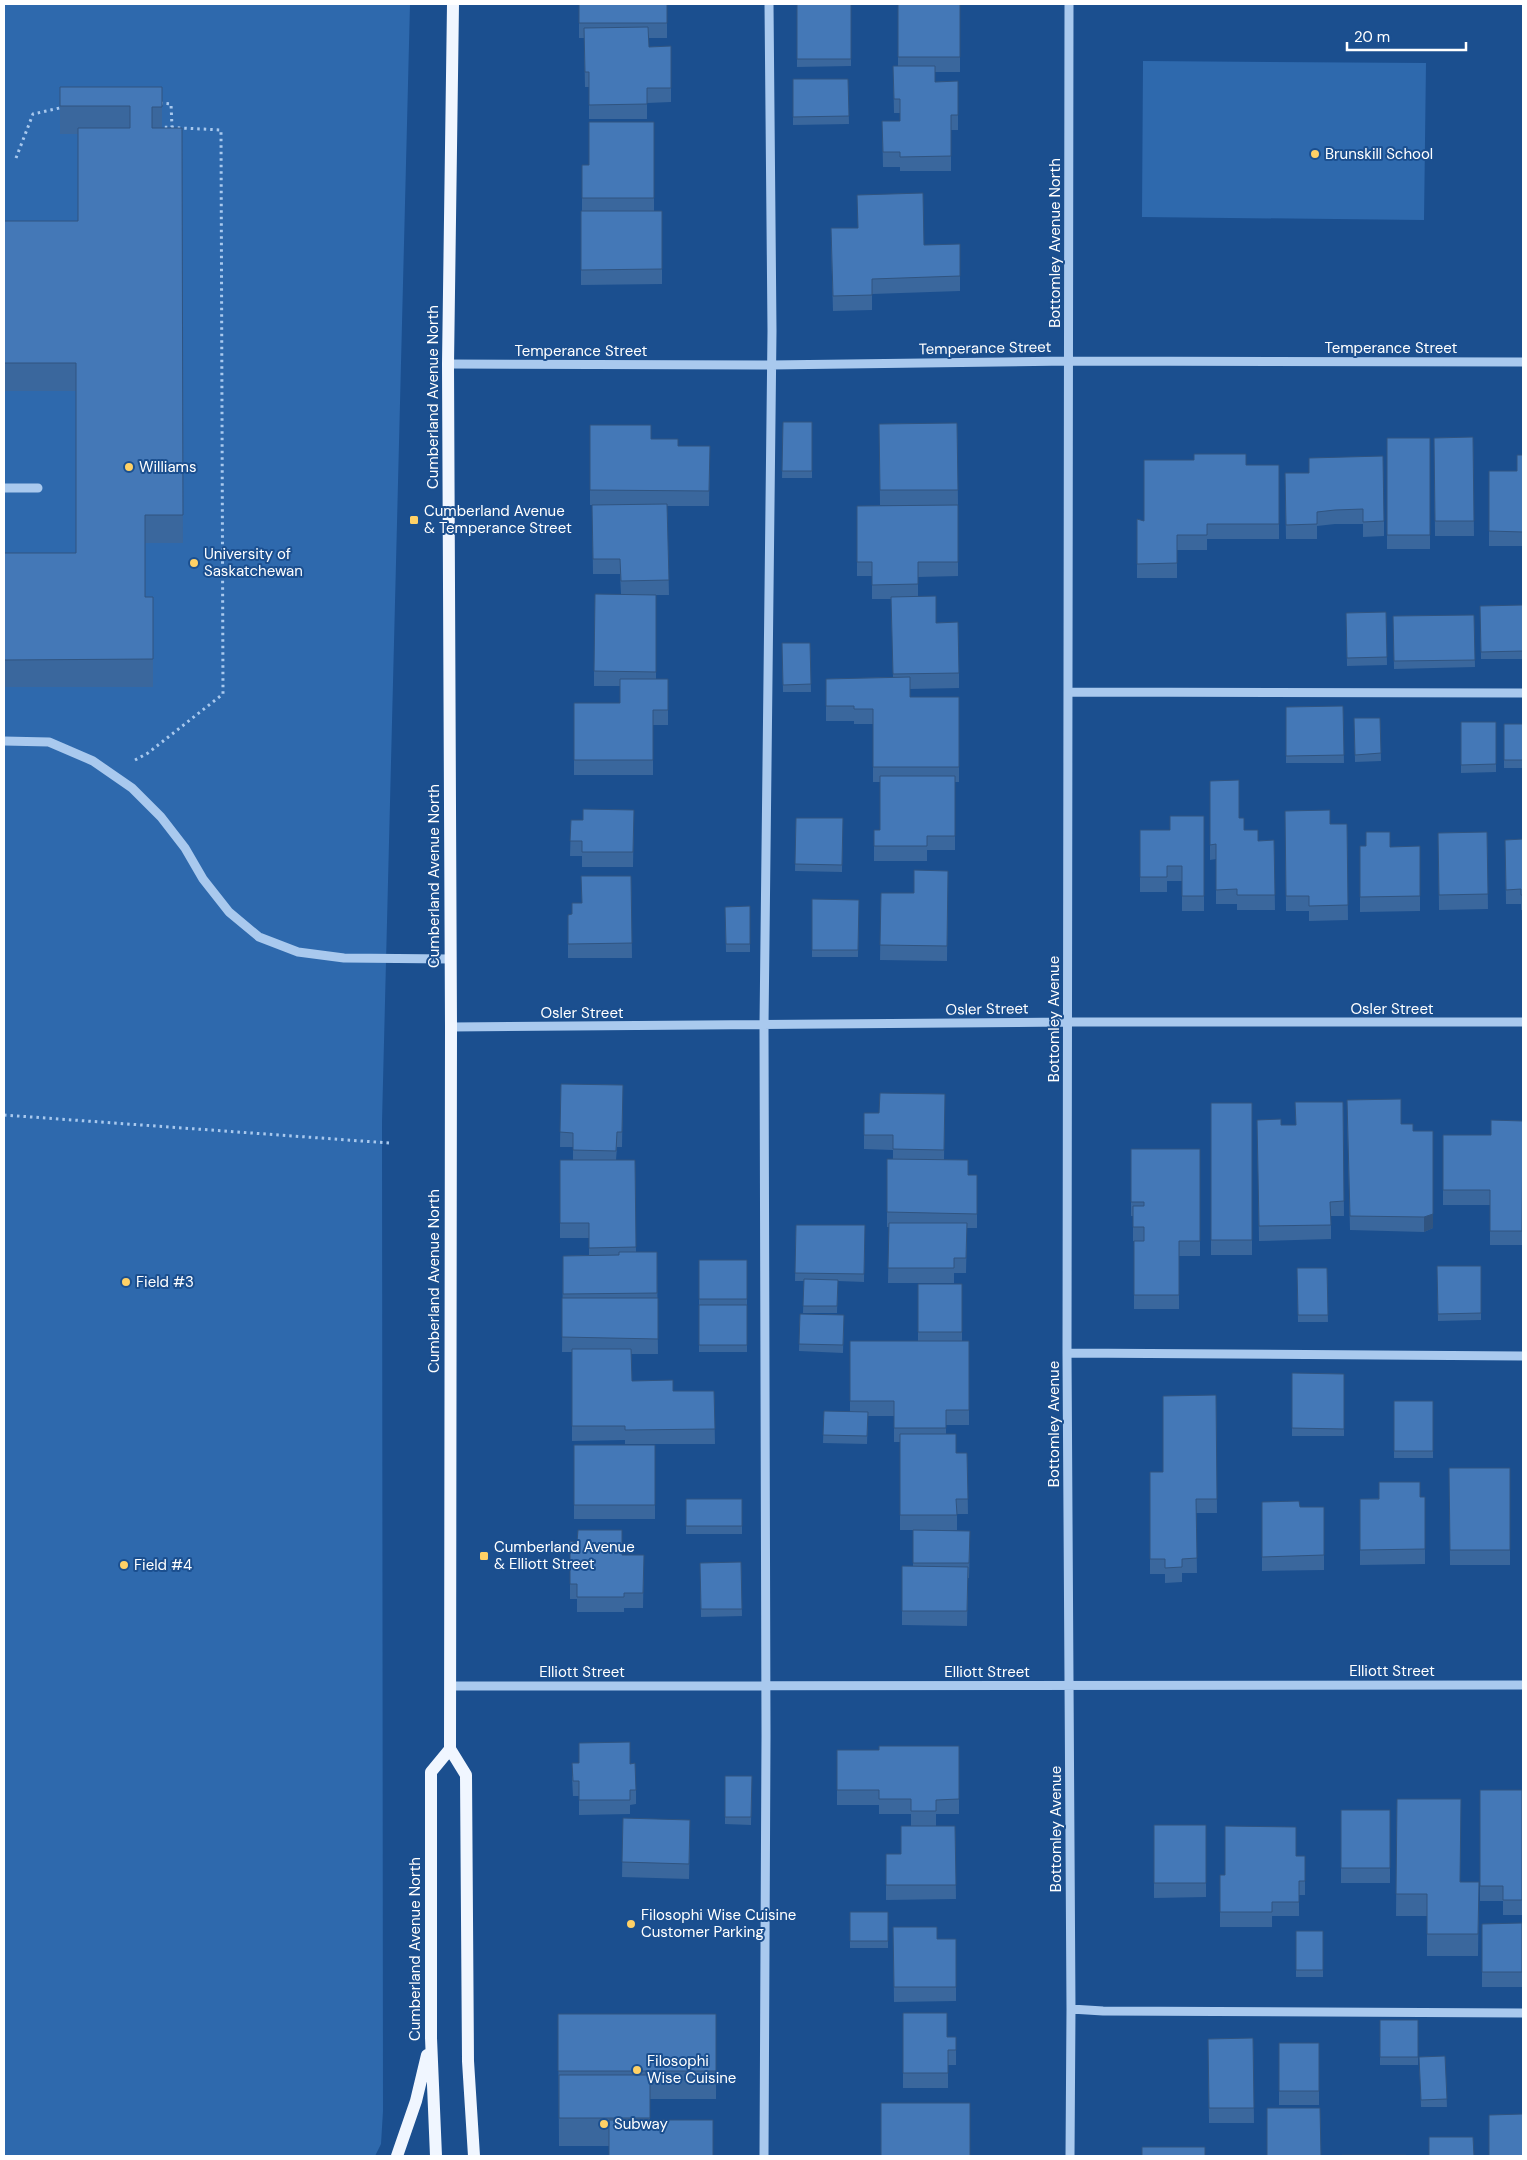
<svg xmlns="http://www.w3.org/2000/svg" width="1527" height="2160" viewBox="0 0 1527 2160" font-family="'DM Sans',sans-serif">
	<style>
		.green { fill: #2e69ad }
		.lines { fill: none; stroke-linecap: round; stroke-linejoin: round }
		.path { stroke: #a9c9ee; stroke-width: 3; stroke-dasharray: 2.5 4; stroke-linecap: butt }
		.minor { stroke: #a9c9ee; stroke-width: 9 }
		.major { stroke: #f0f6ff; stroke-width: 12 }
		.wall { fill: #3a679d }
		.shaded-wall { fill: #305480 }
		.building { fill: #4478b7; stroke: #305480 }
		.poi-dot { fill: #ffd166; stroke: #1b4f8f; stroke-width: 2 }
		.labels { text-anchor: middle; stroke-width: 4; stroke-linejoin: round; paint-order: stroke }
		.poi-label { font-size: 15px; fill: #fff; stroke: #1b4f8f; text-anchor: start }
		.street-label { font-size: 15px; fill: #fff; stroke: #1b4f8f }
	</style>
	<rect width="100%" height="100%" fill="#1b4f8f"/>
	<path class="green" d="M4 4H410L382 1122 383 2111 381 2144 375 2156H4Z
		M1143 61 1426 63 1424 220 1142 217Z"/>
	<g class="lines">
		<path class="path" d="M160 103 171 104 172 127
			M16 158 33 114 64 107
			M135 760 148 753 223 694 221 130 162 127
			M4 1115 389 1143"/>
		<path class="minor" d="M1069 4 1067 1353 1071 2009 1070 2156
			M448 364 771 365 1069 361 1523 362
			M4 488H38
			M1068 692 1523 693
			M4 741 49 742 93 761 132 788 161 817 185 848 203 879 229 912 259 937 298 952 344 958 450 959
			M451 1027 1068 1022H1523
			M1067 1353 1523 1356
			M451 1686 1523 1685
			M1071 2009 1103 2011 1523 2013
			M764 2156 766 1736 764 1025 772 331 769 4"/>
		<path class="major" d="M453 4 448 364 451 1027 450 1749 466 1775 468 2061 474 2156
			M397 2156 416 2101 427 2055
			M436 2156 431 2038V1772L450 1749"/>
	</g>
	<path class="wall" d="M579 4H667V38H649V47L671 46V102L647 103V119H589V87H585L584 38H579Z
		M797 4H851V66L797 67Z
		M898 4H960V72H935V82L958 81V130H951V171H900V167H883L882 121H900V113H894L893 66H898Z
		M793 79H848L849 124 793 125Z
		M60 87H162V128H182L183 543H145V597H153V687H4V553H76V391H4V221H78V134H60Z
		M654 122V211H662V284L581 285V211H582V165H589Z
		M831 243 924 245 960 276V291L872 294V310L833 311Z
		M783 422H812V478H782Z
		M957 423 958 505H880L879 424Z
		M590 425 678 446H710L709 506H667L669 595H656V679H668V725H653V775H574V703H620V686H594V671L621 594 620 574H593L592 505H590Z
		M1473 437 1474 536H1435L1434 438Z
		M1387 438H1430V549H1387Z
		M1523 455V546H1489V471H1517Z
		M1246 465H1279V539H1207V550H1177V578H1137V519L1144 521Z
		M1309 473 1384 521V536L1363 537V524H1335L1317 526V539H1286L1285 488Z
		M958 505V576L918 577V596L936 623 959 673V688L910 689V697H959V782H955V850H927V861H874V830H880V782H873V724H854V721H826V679L893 677 891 599H872V576H857V506Z
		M1523 605V659H1481L1480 606Z
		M1386 612 1387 665 1347 666 1346 613Z
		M1474 615 1475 667 1394 669 1393 616Z
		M782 643H810L811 692H783Z
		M1343 706 1344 763H1286V707Z
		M1354 718H1380L1381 761 1355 762Z
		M1461 722H1496V772L1461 773Z
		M1504 724H1523V768H1504Z
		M1210 781 1239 818 1244 830 1258 841 1274 840 1275 910H1237V904H1216V859L1210 860Z
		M634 810 633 867H582V856H570L571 820H583Z
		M1285 811 1330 824H1347L1348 920 1309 921V911H1286Z
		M1204 816V911H1182V881H1167V892H1140V830H1170Z
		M796 818H843L842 872 795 871Z
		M1487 832 1488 909 1439 910 1438 833Z
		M1523 839V910H1521V904H1506L1505 840Z
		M1360 846 1390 847 1420 846V911L1360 912Z
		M948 871 947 961 880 960 881 893H914Z
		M631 876 632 958H568V915L572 914V903H582Z
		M812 899 859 900 858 957H812Z
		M750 906V952H726L725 907Z
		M561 1084 623 1085 622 1147H617L616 1160H635L636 1252H657L658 1354H631L632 1381 673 1391H714L715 1444H625V1440L572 1441V1352H562L563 1256 589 1255V1238H560V1160H573V1147H560Z
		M945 1094 944 1160 968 1175H977V1228H967L966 1273H954V1283H888L889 1227H887V1159H893V1150L864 1149V1113H879Z
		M1343 1102 1344 1216H1331V1239L1259 1241 1257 1120 1281 1125H1295Z
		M1211 1103H1252V1255H1211Z
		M1347 1114 1401 1124 1413 1131 1433 1228 1424 1232 1350 1230Z
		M1523 1121 1522 1245H1490V1205H1443V1135H1491Z
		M1131 1149H1200V1256H1179V1309H1134V1241H1133V1216H1131Z
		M796 1225H865L864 1282 838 1281 837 1313H803L804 1281H795Z
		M699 1260H747V1352H699Z
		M1437 1266H1481V1320L1438 1321Z
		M1297 1268H1327L1328 1322H1298Z
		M918 1284H962V1341H969V1425H946V1434L956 1453H967L968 1514H957V1530H925L970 1546 969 1578H968L967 1626 902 1625V1566L913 1567V1530H900V1442H894V1416H868L867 1444 823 1443 824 1411 850 1412V1341H918Z
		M800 1314 844 1315 843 1353 799 1351Z
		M1292 1373 1344 1374V1436H1292Z
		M1216 1395 1217 1513H1196L1197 1573H1182V1582L1165 1583V1574H1150V1472H1163Z
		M1394 1401H1433V1458H1394Z
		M574 1445H655V1519H574Z
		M1449 1468H1510V1565H1450Z
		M1425 1497V1564L1360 1565V1499Z
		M686 1499H742V1534H686Z
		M1262 1502 1300 1507H1324V1570L1262 1571Z
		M570 1541 622 1555H644L643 1608H624V1612H577V1599H570Z
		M741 1562 742 1616 701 1617 700 1563Z
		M579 1743 630 1764 636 1790V1804L630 1805V1814L579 1815V1796H573L572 1777 579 1763Z
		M959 1746V1814H936V1826H911V1814H879V1805H837V1750H879Z
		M725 1776H752L751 1825 725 1824Z
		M1480 1790H1522V1915H1503V1901H1480Z
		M1397 1799 1461 1882H1479L1478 1956H1427V1916H1396Z
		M1341 1810H1390V1883H1341Z
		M623 1818 690 1835 689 1879 622 1877Z
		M1154 1825H1206V1897L1154 1898Z
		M955 1826 956 1899 886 1900V1854H901Z
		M1296 1856H1305V1895H1299V1916H1272V1927H1220V1875H1225Z
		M850 1912H888V1948H850Z
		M1522 1923V1987H1482V1924Z
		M893 1927 937 1939H956V2001L894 2002Z
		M1296 1931H1323V1977H1296Z
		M903 2013 947 2037H956V2065H948V2088H903Z
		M558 2014H716V2099H650V2120L609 2146H559Z
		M1380 2020H1418V2065H1380Z
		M1253 2038 1254 2123H1209L1208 2039Z
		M1279 2043H1319V2105H1279Z
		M1445 2056 1447 2107H1421L1419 2057Z"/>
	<path class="shaded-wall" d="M1433 1214V1228L1424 1232V1217Z"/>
	<path class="building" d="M579 4H667V23H579Z
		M797 4H851V59H797Z
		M898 4H960V57H898Z
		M648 27 649 47 671 46V88H647V104L589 105V72H585L584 28Z
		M893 66H935V82L958 81V115H951V156L900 157V152H883L882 121H900V99H894Z
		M793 79H848L849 116 793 117Z
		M60 87H162V107H152V128H182L183 515H145V597H153V659L4 660V553H76V363H4V221H78V128H130V106H60Z
		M589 122H654V198H582V165H589Z
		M923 193 924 245 960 244V276L872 279V295L833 296 831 228H858L857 195Z
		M581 211H662V269L581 270Z
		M783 422H812V471H782Z
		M957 423 958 490H880L879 424Z
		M590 425H651V439H678V446H710L709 491 590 490Z
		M1473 437 1474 521H1435L1434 438Z
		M1387 438H1430V535H1387Z
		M1194 454H1246V465H1279V524H1207V535H1177V563L1137 564V519L1144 521V460H1194Z
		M1517 455H1523V532L1489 531V471H1517Z
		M1383 456 1384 521 1363 522V509L1335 510 1317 512V524L1286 525 1285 473H1309V458Z
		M667 504 669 580 621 581 620 559H593L592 505Z
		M958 505V562H918V584L872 585V562H857V506Z
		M595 594 656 595V672L594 671Z
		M936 596V623L958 622 959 673 893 674 891 597Z
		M1523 605V651L1481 652 1480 606Z
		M1386 612 1387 657 1347 658 1346 613Z
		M1474 615 1475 660 1394 661 1393 616Z
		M782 643H810L811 684 783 685Z
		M910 677V697H959V767H873V709H854V706H826V679Z
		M620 679H668V710H653V760H574V703H620Z
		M1343 706 1344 755 1286 756V707Z
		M1354 718H1380L1381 753 1355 755Z
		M1461 722H1496V764L1461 765Z
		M1504 724H1523V760H1504Z
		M880 776H955V836H927V846H874V830H880Z
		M1239 780V818H1244V830H1258V841L1274 840 1275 895H1237V889L1216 890V844L1210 845V781Z
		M583 809 634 810 633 852H582V841H570L571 820H583Z
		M1330 810V824H1347L1348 905 1309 906V896H1286L1285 811Z
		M1170 816H1204V896H1182V866H1167V877H1140V830H1170Z
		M796 818H843L842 865 795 864Z
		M1366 832H1390V847L1420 846V896L1360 897V846H1366Z
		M1487 832 1488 894 1439 895 1438 833Z
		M1523 839V895H1521V889L1506 890 1505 840Z
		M914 870 948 871 947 946 880 945 881 893H914Z
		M581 876H631L632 943 568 944V915L572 914V903H582Z
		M812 899 859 900 858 950H812Z
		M750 906V944H726L725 907Z
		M561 1084 623 1085 622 1132H617L616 1151 573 1150V1133L560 1132Z
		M880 1093 945 1094 944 1150 893 1149V1135H864V1113H879Z
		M1401 1099V1124H1413V1131H1433V1214L1424 1217 1350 1216 1347 1100Z
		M1295 1102H1343L1344 1201 1330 1202 1331 1225 1259 1226 1257 1120 1281 1119V1125H1296Z
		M1211 1103H1252V1240H1211Z
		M1491 1120 1523 1121 1522 1231H1490V1190H1443V1135H1491Z
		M1131 1149H1200V1241H1179V1295H1134V1241H1144V1227H1133V1206H1144V1202H1131Z
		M887 1159 968 1160V1175H977V1214L887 1212Z
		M560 1160H635L636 1247 589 1248V1223H560Z
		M889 1223H967L966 1258H954V1268H888Z
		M796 1225H865L864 1274 795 1273Z
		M619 1252H657V1293L563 1294V1256L619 1255Z
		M699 1260H747V1299H699Z
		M1437 1266H1481V1313L1438 1314Z
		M1297 1268H1327L1328 1315H1298Z
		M804 1279 838 1280 837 1306H803Z
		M918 1284H962V1332H918Z
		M562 1298H658V1339L562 1337Z
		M699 1305H747V1345H699Z
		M800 1314 844 1315 843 1345 799 1344Z
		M850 1341H969V1410H946V1428H894V1401H850Z
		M572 1349H631L632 1381 673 1380V1391H714L715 1429 625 1430V1426H572Z
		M1292 1373 1344 1374V1429L1292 1428Z
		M1216 1395 1217 1499H1196L1197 1558 1182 1559V1567L1165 1568V1559H1150V1472H1163V1396Z
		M1394 1401H1433V1451H1394Z
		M824 1411 868 1412 867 1436 823 1435Z
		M900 1434H956V1453H967L968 1499H956L957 1515H900Z
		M574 1445H655V1505H574Z
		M1449 1468H1510V1550H1450Z
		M1379 1482H1420V1497H1425V1549L1360 1550V1499H1379Z
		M686 1499H742V1526H686Z
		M1299 1501 1300 1507H1324V1555L1262 1557V1502Z
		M578 1530H622V1555H644L643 1593H624V1597H577V1584H570V1541L577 1542Z
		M913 1530 970 1531 969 1563H913Z
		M741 1562 742 1609H701L700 1563Z
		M902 1566 968 1567 967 1611H902Z
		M630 1742V1764L635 1763 636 1790H630V1800H579V1781H573L572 1763H579V1743Z
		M879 1746H959V1799L936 1800V1811H911V1799H879V1790H837V1750H879Z
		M725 1776H752L751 1817H725Z
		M1480 1790H1522V1900H1503V1886H1480Z
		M1397 1799H1461L1460 1882H1479L1478 1934H1427V1894H1396Z
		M1341 1810H1390V1868H1341Z
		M623 1818 690 1820 689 1864 622 1862Z
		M1154 1825H1206V1883H1154Z
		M901 1826H955L956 1885H886V1854H901Z
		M1225 1826 1296 1827V1856H1305V1881H1299V1902H1272V1912H1220V1875H1225Z
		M850 1912H888V1941H850Z
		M1522 1923V1972H1482V1924Z
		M893 1927H937V1939H956V1987H894Z
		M1296 1931H1323V1970H1296Z
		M903 2013H947V2037H956V2050H948V2073H903Z
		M558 2014H716V2071H558Z
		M1380 2020H1418V2057H1380Z
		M1253 2038 1254 2108H1209L1208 2039Z
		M1279 2043H1319V2091H1279Z
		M1445 2056 1447 2099 1421 2100 1419 2057Z
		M559 2075H650V2118H559Z
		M881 2103H970V2156H881Z
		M1267 2108H1320L1321 2156H1267Z
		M1523 2114V2156H1489V2115Z
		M609 2120H713V2156H609Z
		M1429 2137H1473L1474 2156H1429Z
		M1142 2147H1205V2156H1142Z
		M1342 2155H1406V2156H1342Z"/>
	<g class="poi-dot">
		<circle cx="1315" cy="154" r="5"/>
		<circle cx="129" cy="467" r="5"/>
		<rect x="409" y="515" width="10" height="10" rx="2.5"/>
		<circle cx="194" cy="563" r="5"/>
		<circle cx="126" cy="1282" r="5"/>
		<rect x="479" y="1551" width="10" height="10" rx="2.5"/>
		<circle cx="124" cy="1565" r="5"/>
		<circle cx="631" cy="1924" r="5"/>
		<circle cx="637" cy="2070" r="5"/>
		<circle cx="604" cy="2124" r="5"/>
	</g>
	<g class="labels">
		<g class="poi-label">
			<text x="1325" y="159">Brunskill School</text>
			<text x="139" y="472">Williams</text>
			<text x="424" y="516">Cumberland Avenue<tspan x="424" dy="17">&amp; Temperance Street</tspan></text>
			<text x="204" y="559">University of<tspan x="204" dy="17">Saskatchewan</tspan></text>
			<text x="136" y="1287">Field #3</text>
			<text x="494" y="1552">Cumberland Avenue<tspan x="494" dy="17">&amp; Elliott Street</tspan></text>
			<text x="134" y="1570">Field #4</text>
			<text x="641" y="1920">Filosophi Wise Cuisine<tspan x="641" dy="17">Customer Parking</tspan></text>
			<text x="647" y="2066">Filosophi<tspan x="647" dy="17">Wise Cuisine</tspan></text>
			<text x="614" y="2129">Subway</text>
		</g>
		<g class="street-label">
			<text transform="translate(1055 243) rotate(-90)" y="5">Bottomley Avenue North</text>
			<text transform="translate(985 348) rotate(-1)" y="5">Temperance Street</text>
			<text x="1391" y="353">Temperance Street</text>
			<text x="581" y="356">Temperance Street</text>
			<text transform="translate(433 397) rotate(-90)" y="5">Cumberland Avenue North</text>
			<text transform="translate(434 876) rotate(-90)" y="5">Cumberland Avenue North</text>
			<text transform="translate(987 1009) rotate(-1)" y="5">Osler Street</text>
			<text x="1392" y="1014">Osler Street</text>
			<text x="582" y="1018">Osler Street</text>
			<text transform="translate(1054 1019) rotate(-90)" y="5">Bottomley Avenue</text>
			<text transform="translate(434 1281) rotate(-90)" y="5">Cumberland Avenue North</text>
			<text transform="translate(1054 1424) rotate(-90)" y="5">Bottomley Avenue</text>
			<text x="1392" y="1676">Elliott Street</text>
			<text x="582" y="1677">Elliott Street</text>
			<text x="987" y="1677">Elliott Street</text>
			<text transform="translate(1056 1829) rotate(-90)" y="5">Bottomley Avenue</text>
			<text transform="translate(415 1949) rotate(-90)" y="5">Cumberland Avenue North</text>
		</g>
	</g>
	<rect width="1527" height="2160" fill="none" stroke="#ffffff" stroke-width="10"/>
	<path d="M1347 42v8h119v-8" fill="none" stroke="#ffffff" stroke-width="2.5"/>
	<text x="1354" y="42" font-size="15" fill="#ffffff" stroke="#1b4f8f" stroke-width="4" paint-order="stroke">20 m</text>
</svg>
